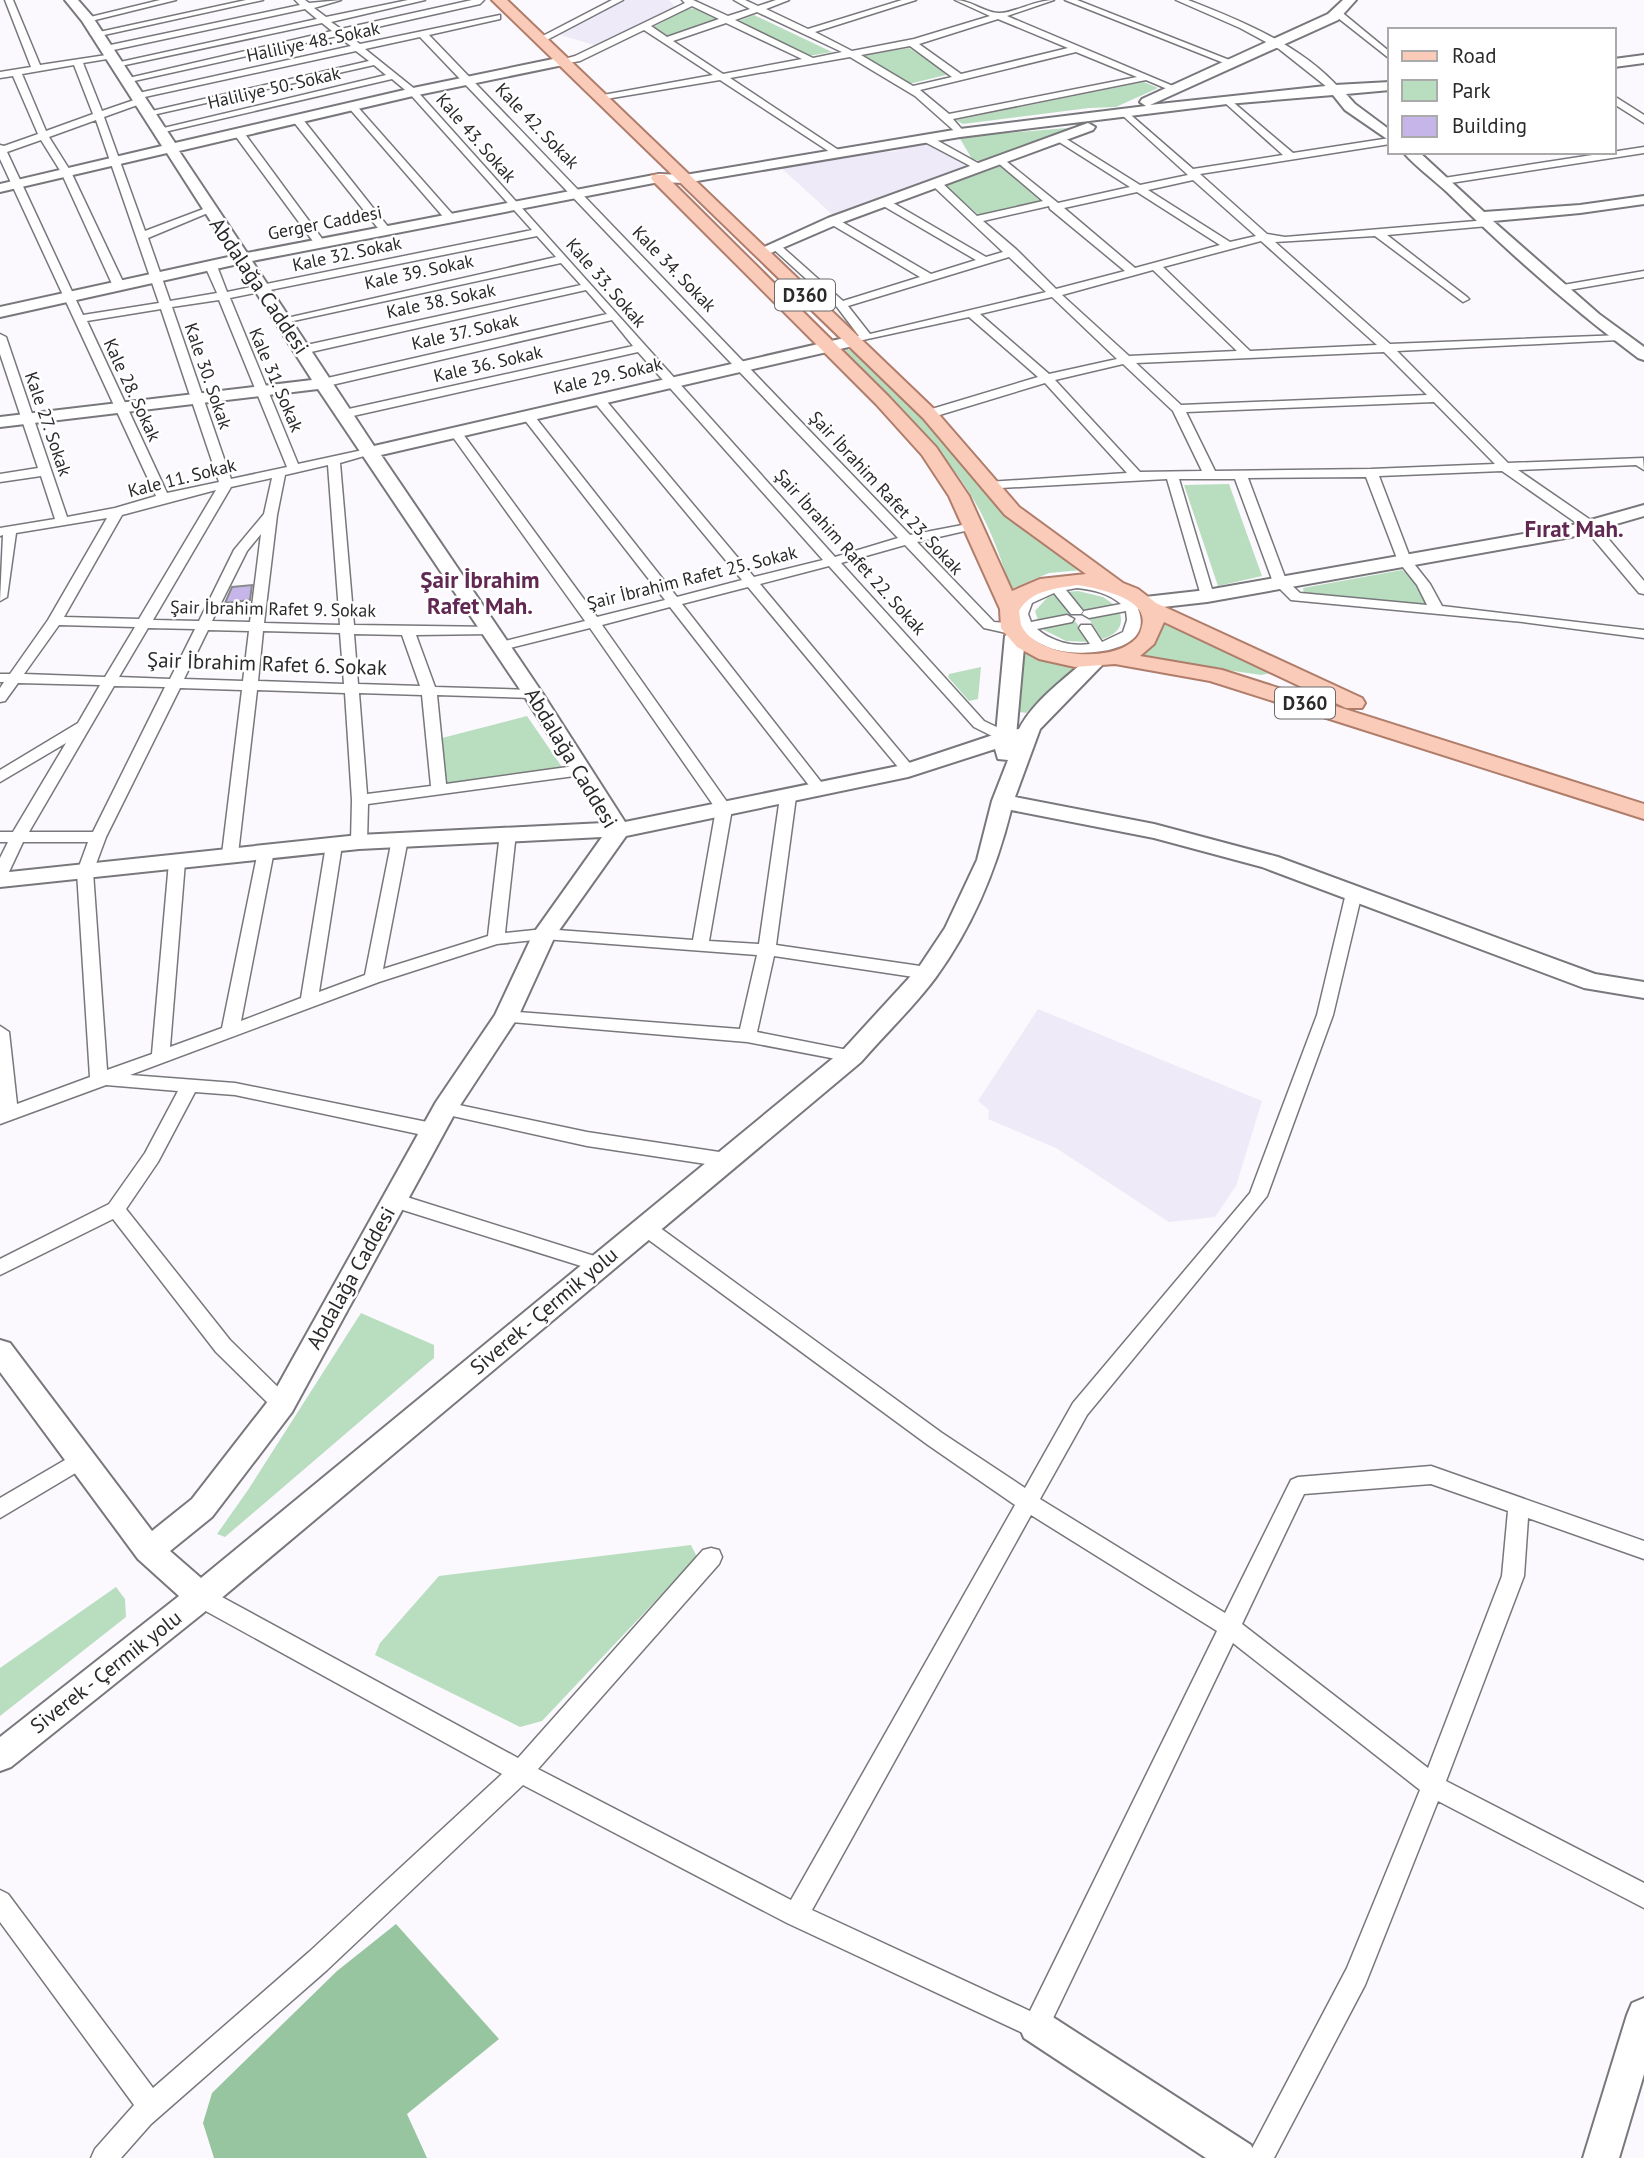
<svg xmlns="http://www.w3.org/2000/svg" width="1644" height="2158" viewBox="0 0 1644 2158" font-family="'PT Sans',sans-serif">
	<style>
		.built { fill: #eeeaf7 }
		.green { fill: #b9ddbf }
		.forest { fill: #97c59f }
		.building { fill: #c6b5e8; stroke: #8a898e; stroke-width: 2 }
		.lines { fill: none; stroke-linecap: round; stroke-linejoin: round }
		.street-casing { stroke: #78777b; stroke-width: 3 }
		.secondary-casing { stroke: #78777b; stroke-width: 4 }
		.primary-casing { stroke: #b07d6a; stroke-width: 4 }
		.street { fill: #fff; fill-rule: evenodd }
		.secondary { fill: #fff; fill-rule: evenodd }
		.primary { fill: #fbcbba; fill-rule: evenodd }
		.labels { text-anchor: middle; stroke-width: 5; stroke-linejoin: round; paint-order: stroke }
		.far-street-label { font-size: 18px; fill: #2a2a2c; stroke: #fff }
		.shield { fill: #fff; stroke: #6a6a6b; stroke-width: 2 }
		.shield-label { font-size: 19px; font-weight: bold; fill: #2a2a2c }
		.street-label { font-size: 21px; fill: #2a2a2c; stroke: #fff }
		.far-district-label { font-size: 23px; font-weight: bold; fill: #612852; stroke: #fff }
	</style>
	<rect width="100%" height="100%" fill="#fbf9fe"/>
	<path class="built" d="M625 0H669L677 9 601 47 557 34Z
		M928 141 971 166 833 215 780 167 879 150 892 152 899 150 900 146Z
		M1038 1009 1262 1101 1236 1186 1215 1217 1169 1222 1056 1148 988 1119 989 1110 978 1101Z"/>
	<path class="green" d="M696 8 719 20 668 37 653 27 688 9Z
		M754 15 832 52 809 56 738 21Z
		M909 48 950 74 909 84 865 58 866 55Z
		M1144 82 1158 88 1116 107 1089 108 963 124 956 120Z
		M1080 127 983 162 972 159 959 137Z
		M1001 166 1040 201 979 215 945 186Z
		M847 349 856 353 943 440 1082 570 1049 573 1011 589C1003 565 995 541 984 519 954 456 892 401 844 352Z
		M1229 484 1262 576 1218 586 1184 485Z
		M1402 570 1410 576 1426 601 1424 605 1304 594 1303 588Z
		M1078 591 1103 597 1116 606 1085 611 1067 592Z
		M1055 594 1070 614 1038 620 1035 611 1047 598Z
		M1120 613C1124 627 1116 635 1102 639L1089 619Z
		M1163 617 1275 672 1261 675 1137 657 1159 636Z
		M1075 621 1090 642 1066 641 1040 628Z
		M1018 649 1035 656 1078 665 1026 713 1020 712Z
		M981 667 978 699 969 701 948 677 949 674Z
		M527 716 562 767 447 784 442 738Z
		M361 1313 434 1345V1358L225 1537 217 1534 248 1490Z
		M691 1545 697 1557 542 1721 520 1727 375 1655 380 1643 439 1576Z
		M116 1587 125 1599 126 1617 0 1716V1668Z"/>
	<path class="forest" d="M396 1924 499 2039 407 2114 427 2158H214L203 2123 212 2093 337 1971Z"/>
	<path class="building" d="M252 585 250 600 225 603 232 587Z"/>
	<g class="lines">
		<defs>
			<path id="street" d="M5 0H13L40 65 113 54V58L83 63 102 111 137 99 132 96 134 94 351 46 337 36 125 83 120 80 332 31 322 23 116 67 111 64 317 19 305 9 104 52 101 51V47L300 5 295 0H305L309 3 341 0 314 8 326 17 408 0H425L331 22 341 29 472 0H484L480 4 346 34 360 44 500 15V19L429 35 910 535 978 522V528L917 542 994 622 1018 624 1014 614C1033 570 1098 575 1131 599 1136 602 1140 601 1145 605L1138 609C1156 653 1083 657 1057 650 1044 647 1033 640 1023 632L1011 634 984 628 905 545 841 563 984 721 1007 732 1018 729 1025 733 1006 743 974 727 829 566 760 584 913 767 916 770 913 773H903L748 587 682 604 825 787 828 790 825 793H815L670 607 602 625 732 809 709 941 759 944 780 797 788 792 796 797 776 945 927 967 935 973 927 979 774 956 757 1032 858 1052 861 1056 852 1062 747 1042 500 1021 497 1017 500 1013 506 1011 740 1029 757 955 544 939 497 944 379 982 130 1075 235 1083 432 1123 438 1125 441 1130 438 1135 432 1137 235 1095 195 1092 158 1162 126 1209 230 1340 289 1398 292 1404 289 1410 282 1412 275 1410 216 1352 113 1219 0 1275V1259L109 1204 145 1153 178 1091 106 1085 0 1124V1026L9 1032 17 1104 90 1077 77 872 88 842H23L8 874 0 879V858L8 842H0V832H13L66 743 0 782V770L78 723 100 685 18 683 5 701 0 702V688L4 682H0V674H10L48 620 107 518 16 533 7 597 0 601 3 535 0 536V528L55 519 41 476 0 482V474L38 468 0 354V334L6 337 67 517 115 508 156 496 0 159V145L4 146 38 134 13 76 0 78V72L31 67ZM420 37 898 538 835 557 416 90 365 49ZM356 51 369 61 143 113 148 116 374 65 386 75 155 130 160 133 392 79 410 94 532 230 227 292 217 266 211 263 205 266 217 293 170 301 148 238 215 210 206 208 145 231 104 117 143 103 145 101 140 98ZM74 65 93 114 46 131 22 74ZM96 120 159 303 83 315 7 152 41 140 61 172 113 286 123 288 125 286 71 172 49 137ZM537 236 556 257 278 320 284 323 561 263 581 285 302 346 296 350 302 354 586 290 607 314 323 379 317 383 323 387 612 320 633 346 344 410 338 414 344 418 638 352 823 560 754 577 603 397H595V403L742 580 677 597 532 413H524V419L665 600 597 617 460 430 456 429 450 433 585 621 497 643V649L502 650 590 628 716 809 693 940 544 929 505 933 516 833 508 828 500 833 488 936 383 969 408 839 400 834 392 839 365 975 319 992 342 845 334 840 326 845 301 998 241 1021 274 851 266 846 258 851 222 1028 170 1047 185 862 177 857 169 862 152 1054 107 1070 93 872 106 837 180 688 242 690 222 854 230 859 238 854 257 690 345 693 352 800 351 842 359 847 367 842 368 804 582 775 590 770 582 765 446 784 437 695 533 698 540 694 533 690 435 687 416 635 491 634 496 633V627L354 625 340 463 378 452 372 448 298 464 230 298ZM219 300 287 467 231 479 172 307ZM161 309 219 482 167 493 87 321ZM328 465 340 625 264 623 277 515 285 475ZM272 478 264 514 234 550 199 621 153 620 231 487ZM216 490 139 619 64 617 122 515ZM261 534 250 622 212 621 247 551ZM1077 588C1094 590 1108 593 1121 604L1084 611 1082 614 1089 618 1126 611 1127 620 1123 632 1102 642 1091 625H1081L1079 628 1090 644C1071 647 1051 641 1037 629L1072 622 1074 619 1067 615 1031 622 1028 614 1032 603 1054 593 1071 614H1081L1083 611 1066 590ZM59 625 135 627 105 677 24 674ZM148 628 195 629 170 679 119 677ZM208 630 249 631 243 681 184 679ZM263 631 340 633 344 684 258 681ZM354 634 402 635 420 686 358 684ZM114 686 165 687 93 832H29ZM359 693 422 695 431 786 367 794Z
				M160 0H176L87 22 82 19Z
				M246 0H263L95 37 90 34Z
				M612 0H623L543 42 535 40Z
				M682 0H693L728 16 750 9 734 0H745L758 6 776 0H789L766 9 808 29 902 0H916L815 32 852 51 914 39 990 16 955 0C971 0 983 12 998 13 1012 14 1035 0 1054 0L1007 16 1180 89 1172 91 1146 80 953 119 965 133 960 136 915 96 850 57 730 78 840 151V155L836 156 720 80 600 100V96L603 95 713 75 644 30 580 61 563 64 558 61 575 56 685 3ZM692 6 719 19 667 37 651 26ZM757 12 842 52 813 58 735 20ZM998 19 1068 48 961 74 919 44ZM726 23 802 59 723 74 673 41ZM910 46 952 77 913 86 861 55ZM1076 52 1137 77 949 114 920 90Z
				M1065 0H1077L1237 63 1229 65Z
				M1176 0H1188C1242 21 1301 45 1340 89L1332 91 1279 49 1240 28Z
				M1333 10H1339L1390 52V59L1333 14Z
				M1614 96 1644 115V123L1614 104Z
				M1227 97 1293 153 1390 138V144L1200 174 1267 234 1285 237 1488 220 1493 223 1488 226 1387 235 1467 297 1469 299 1463 302 1375 236 1275 242 1390 344 1623 335 1625 337 1619 340 1397 351 1508 463 1643 458 1644 470 1636 465 1518 470 1595 523 1644 581V594L1639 593 1585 529 1502 471 1379 476 1411 560 1430 584 1442 606 1644 630V638L1523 622 1291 600 1273 582 1235 479H1179L1214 596 1212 599H1202L1167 479 983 489 982 486 988 482 1127 473 1045 383 933 417H925V411L1038 377 969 317 849 343V339L859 336 837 307 770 246 779 244 843 301 920 277 829 223V219H837L931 274 976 260 880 204V200H888L986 257 1003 252 932 185V181H940L977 216 1043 201 997 162 996 160 1001 157 1058 203 1130 187 1056 140 1055 138 1060 135 1140 185 1188 175 1122 115V111L1125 110 1193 169 1283 155 1224 102V98ZM1193 180 1256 236 1230 242 1148 190ZM1137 192 1220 245 1135 268 1064 208ZM1049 206 1050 209 1125 271 1056 289 1017 250 983 221ZM1261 241 1377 345 1250 351 1163 267ZM1009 257 1046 292 870 334 848 306ZM1153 270 1237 351 1129 356 1062 295ZM1052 297 1117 359 1049 374 980 314ZM1384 352 1427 395 1181 405 1136 363ZM1123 364 1173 411 1202 471 1140 472 1055 380ZM1434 402 1495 464 1371 469 1215 471 1186 412ZM1366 477 1398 561 1417 585 1427 605 1300 593 1286 580 1248 478Z
				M349 104H355L454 216V220H446L349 108Z
				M293 117H301L389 228V232H381L293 121Z
				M234 130H242L323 240V244H315L234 134Z
				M923 137H931L985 167 976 169 923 141Z
				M1644 147V153L1444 184 1439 181 1444 178Z
				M1644 271V277L1563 291 1557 288 1563 285Z
				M1354 888 1362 893 1333 1015 1267 1196 1087 1415 1040 1499 1225 1613 1291 1480 1298 1477 1431 1466 1644 1541V1559L1528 1518 1524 1576 1446 1781 1644 1883V1908L1438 1801 1365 1985 1274 2158H1247L1347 1968 1420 1790 1233 1643 1045 2035 1036 2038 1027 2035 787 1923 523 1785 327 1970 151 2124 121 2158H91L95 2149 134 2105 0 1922V1890L8 1894 153 2088 309 1952 502 1774 193 1604 190 1597 193 1590 201 1587 209 1590 518 1758 703 1550 711 1548 719 1550 722 1557 719 1564 538 1769 791 1900 1015 1505 928 1445 638 1232 636 1227 638 1222H652L942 1433 1025 1488 1073 1403 1250 1193 1317 1015 1346 893ZM1431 1484 1508 1511 1502 1576 1428 1768 1242 1624 1304 1494ZM1031 1515 1217 1631 1030 2011 812 1910Z
				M445 1102 587 1132 726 1153 732 1155 735 1160 732 1165 726 1167 587 1146 439 1113 436 1108 439 1103Z
				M394 1193 607 1260 609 1265 607 1270 600 1272 387 1205 385 1200 387 1195Z
				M82 1450 89 1453 92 1459 89 1465 0 1518V1498Z"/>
			<path id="secondary" d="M65 0H78L92 16 175 143 413 88 563 57 570 61 563 65 413 96 179 151 247 253 659 174 685 175 960 129 1146 106 1140 102 1142 99 1328 14 1343 0H1356L1338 20 1150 105 1335 85 1390 82V90L1346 94 1355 104 1390 130V141L1345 110 1333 95 1227 104 960 137 685 183 659 182 252 261 374 446 853 336 861 341 853 346 381 455 543 694 625 822 903 765 996 734 1005 636 1015 630 1025 636 1016 736C1028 704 1065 679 1089 657H1103L1106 661 1040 729 1015 797 1154 824 1278 857 1595 974 1644 982V998L1584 988 1262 867 1154 838 1011 810C996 870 973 926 936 977 914 1007 885 1034 861 1062L212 1606 11 1767 0 1771V1737L179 1596 138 1559 0 1372V1340L10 1343 152 1531 192 1499 272 1396 436 1102 495 1015 533 934 602 837 359 849 0 887V873L359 835 604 823 523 694 318 389 0 427V417L312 380 238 264 0 317V307L233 256 167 153 0 192V184L162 146 82 21ZM995 749 998 759 1008 760 992 801 977 860 945 928 919 967 843 1050 201 1578 170 1551 212 1517 292 1412 455 1113 518 1017 555 936 626 836 908 777Z
				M1644 55V63L1614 67V59Z
				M1088 123 1095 127 1093 130 838 224 766 255 761 257 753 252 828 218Z
				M1403 152H1419L1484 212 1580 205 1644 196V204L1580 213 1493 221 1599 314 1644 347V360L1638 358C1571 308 1507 251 1447 192 1433 179 1416 167 1403 152Z
				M1644 505V516L1571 537 1207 602 1145 609 1135 603 1145 597 1207 590 1569 526Z
				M1644 1998V2074L1619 2158H1583L1627 2015 1632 2003Z
				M1036 2009 1048 2014 1251 2145 1256 2158H1206L1024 2038 1019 2026 1024 2014Z"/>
			<path id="primary" d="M492 0H507L935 410 1019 507 1123 583 1138 589 1156 603 1362 698 1365 703 1362 708H1346L1164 622 1154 644 1140 656 1222 670 1644 804V819L1210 681 1115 664 1075 667 1039 659 1017 647 1004 632 1001 628 1000 609 949 496 922 455 876 404 653 181 651 178 653 175H665L888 396 936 447 969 496 1012 591 1040 579 1086 574 1005 515 923 418ZM1077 585C1096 588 1150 598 1142 626 1140 636 1135 641 1126 646 1100 661 1038 656 1022 627 1020 623 1020 616 1019 611 1031 590 1054 589 1077 585Z"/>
		</defs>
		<use href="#street" class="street-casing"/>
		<use href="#secondary" class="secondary-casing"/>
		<use href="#primary" class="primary-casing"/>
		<use href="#street" class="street"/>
		<use href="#secondary" class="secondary"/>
		<use href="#primary" class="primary"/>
	</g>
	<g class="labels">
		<g class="far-street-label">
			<text transform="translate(313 42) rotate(-12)" y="6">Haliliye 48. Sokak</text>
			<text transform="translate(274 88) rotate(-13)" y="6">Haliliye 50. Sokak</text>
			<text transform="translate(537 126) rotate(46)" y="6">Kale 42. Sokak</text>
			<text transform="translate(476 138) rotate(49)" y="6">Kale 43. Sokak</text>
			<text transform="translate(325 223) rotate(-11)" y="6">Gerger Caddesi</text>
			<text transform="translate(347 254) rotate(-12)" y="6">Kale 32. Sokak</text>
			<text transform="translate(674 269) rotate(46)" y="6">Kale 34. Sokak</text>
			<text transform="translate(419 272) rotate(-12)" y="6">Kale 39. Sokak</text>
			<text transform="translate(606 283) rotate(49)" y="6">Kale 33. Sokak</text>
			<text transform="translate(441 301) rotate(-12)" y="6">Kale 38. Sokak</text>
			<text transform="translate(465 332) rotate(-13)" y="6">Kale 37. Sokak</text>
			<text transform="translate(488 364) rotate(-13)" y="6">Kale 36. Sokak</text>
			<text transform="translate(208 376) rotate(71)" y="6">Kale 30. Sokak</text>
			<text transform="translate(608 376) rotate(-13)" y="6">Kale 29. Sokak</text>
			<text transform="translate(276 380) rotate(67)" y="6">Kale 31. Sokak</text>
			<text transform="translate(132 390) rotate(65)" y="6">Kale 28. Sokak</text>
			<text transform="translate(48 424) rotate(71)" y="6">Kale 27. Sokak</text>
			<text transform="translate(182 478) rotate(-14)" y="6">Kale 11. Sokak</text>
			<text transform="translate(886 493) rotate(47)" y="6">Şair İbrahim Rafet 23. Sokak</text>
			<text transform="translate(850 552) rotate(48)" y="6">Şair İbrahim Rafet 22. Sokak</text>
			<text transform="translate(692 578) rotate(-14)" y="6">Şair İbrahim Rafet 25. Sokak</text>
			<text transform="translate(273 609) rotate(1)" y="6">Şair İbrahim Rafet 9. Sokak</text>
		</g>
		<g class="shield">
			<rect x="775" y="279.5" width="60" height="31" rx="5"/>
			<rect x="1275" y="687.5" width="60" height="31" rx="5"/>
		</g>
		<g class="shield-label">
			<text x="805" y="302">D360</text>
			<text x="1305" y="710">D360</text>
		</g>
		<g class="street-label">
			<text transform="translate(259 286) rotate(56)" y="7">Abdalağa Caddesi</text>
			<text transform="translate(267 664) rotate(2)" y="7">Şair İbrahim Rafet 6. Sokak</text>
			<text transform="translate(571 758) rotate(59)" y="7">Abdalağa Caddesi</text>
			<text transform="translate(351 1278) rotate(-61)" y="7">Abdalağa Caddesi</text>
			<text transform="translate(544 1311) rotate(-40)" y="7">Siverek - Çermik yolu</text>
			<text transform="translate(106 1672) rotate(-38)" y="7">Siverek - Çermik yolu</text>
		</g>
		<g class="far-district-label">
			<text x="1574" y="537">Fırat Mah.</text>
			<text x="480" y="588">Şair İbrahim<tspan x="480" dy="26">Rafet Mah.</tspan></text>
		</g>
	</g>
	<rect x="1388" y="28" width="228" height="126" fill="#ffffff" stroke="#aaaaab" stroke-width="2"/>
	<rect x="1402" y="51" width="35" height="10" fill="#fbcbba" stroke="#aaaaab" stroke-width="2"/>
	<text x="1452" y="63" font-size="21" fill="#2a2a2c">Road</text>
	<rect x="1402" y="80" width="35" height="21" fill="#b9ddbf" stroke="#aaaaab" stroke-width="2"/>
	<text x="1452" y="98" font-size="21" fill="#2a2a2c">Park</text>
	<rect x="1402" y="116" width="35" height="21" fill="#c6b5e8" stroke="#aaaaab" stroke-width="2"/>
	<text x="1452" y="133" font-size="21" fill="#2a2a2c">Building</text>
</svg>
